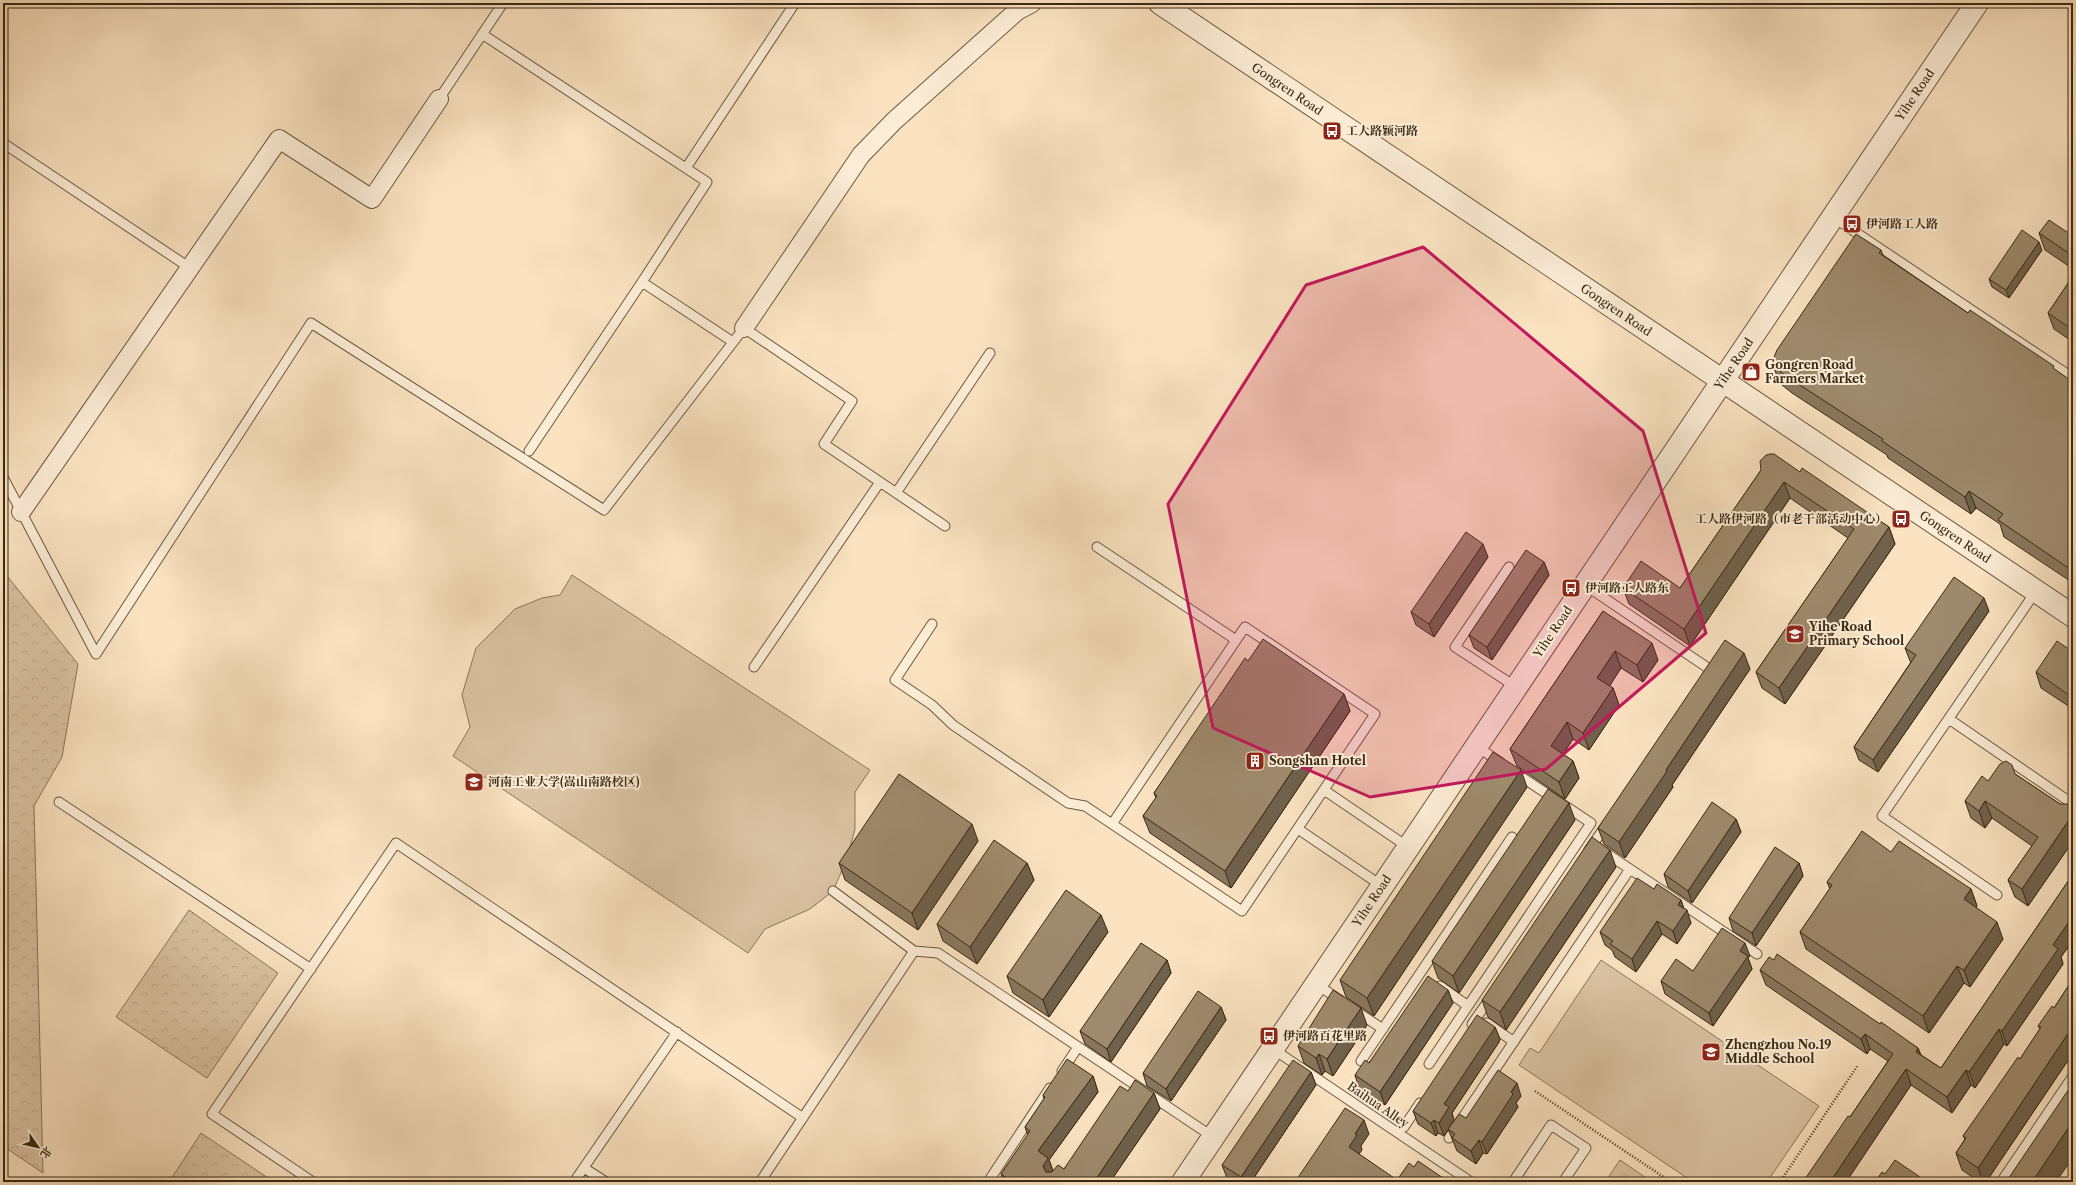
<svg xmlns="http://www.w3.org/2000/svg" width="2076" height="1185" viewBox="0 0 2076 1185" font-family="'Libre Caslon Text','Noto Serif SC',serif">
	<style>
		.grass { fill: url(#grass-tufts); stroke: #8a765a }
		.forest { fill: url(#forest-crowns); stroke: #8a765a }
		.pitch { fill: #dac3a3; stroke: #8a765a }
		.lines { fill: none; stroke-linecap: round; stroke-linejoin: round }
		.service-casing { stroke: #6a583e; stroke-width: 11 }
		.minor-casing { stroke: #6a583e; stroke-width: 20 }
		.tertiary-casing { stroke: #6a583e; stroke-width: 24 }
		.path { stroke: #392912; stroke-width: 2.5; stroke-dasharray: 1 2; stroke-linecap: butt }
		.service { stroke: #fcedd7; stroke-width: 9 }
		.minor { stroke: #fcedd7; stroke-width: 18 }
		.tertiary { stroke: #fcedd7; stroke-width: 22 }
		.wall { fill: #88775e; stroke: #392912 }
		.shaded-wall { fill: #6f614c; stroke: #392912 }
		.building { fill: #9e8a6d; stroke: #392912 }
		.marked { fill: #c2185b; fill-opacity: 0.2; stroke: #c2185b; stroke-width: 3; stroke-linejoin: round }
		.labels { text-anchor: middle; stroke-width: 4; stroke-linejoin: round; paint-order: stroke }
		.street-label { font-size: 12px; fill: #392912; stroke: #fcedd7 }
		.poi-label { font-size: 12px; font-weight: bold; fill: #392912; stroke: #fcedd7; text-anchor: start }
	</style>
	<defs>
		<pattern id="grass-tufts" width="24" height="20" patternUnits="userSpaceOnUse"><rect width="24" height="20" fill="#dac3a3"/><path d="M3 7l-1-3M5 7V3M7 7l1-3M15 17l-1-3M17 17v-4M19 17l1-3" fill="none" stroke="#bca88b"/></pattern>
		<pattern id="forest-crowns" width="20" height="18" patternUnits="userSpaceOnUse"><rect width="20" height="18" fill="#dac3a3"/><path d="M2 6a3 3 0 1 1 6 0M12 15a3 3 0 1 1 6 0" fill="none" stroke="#bca88b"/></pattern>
	</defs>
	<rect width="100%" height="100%" fill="#fbe3c1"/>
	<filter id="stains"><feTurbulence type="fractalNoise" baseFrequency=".005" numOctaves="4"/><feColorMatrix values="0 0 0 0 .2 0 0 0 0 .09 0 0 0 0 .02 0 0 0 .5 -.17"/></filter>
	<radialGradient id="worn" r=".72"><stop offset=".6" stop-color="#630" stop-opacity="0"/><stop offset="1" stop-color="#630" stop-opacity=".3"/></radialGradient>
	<path class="grass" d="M1620 1160 1652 1182H1605Z"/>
	<path class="forest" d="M3 571 78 664 62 757 34 806 43 1173 3 1146Z
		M189 910 278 973 207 1078 116 1017Z
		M201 1133 274 1182H169Z"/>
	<path class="pitch" d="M572 575 870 770 855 792V829L847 859 833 891 810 909 765 929 748 953 453 756 470 727 462 695 476 648 515 609 542 598 560 595Z
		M1601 960 1819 1106 1767 1182H1693L1519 1065 1530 1048 1539 1053Z"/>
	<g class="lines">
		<defs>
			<path id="service" d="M482 34 707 182 642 282
				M439 99 503 3
				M3 143 190 268
				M686 168 795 3
				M1833 217 2073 378
				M529 451 642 282 733 342
				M3 477 96 654 311 323 604 510 744 328 852 401 824 444 945 526
				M896 493 990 353
				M1097 547 1236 640
				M1509 567 1455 647 1516 687
				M1585 585 1711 670 1707 676
				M932 624 895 680 932 705 953 725 1068 803 1085 806 1112 824
				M1245 627 1375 714 1242 911 1112 824Z
				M754 667 880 482
				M1949 719 2073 804
				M1476 746 1500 762
				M1324 790 1408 847
				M59 802 311 969
				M1298 829 1382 886
				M1589 850 1607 824
				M1603 851 1757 954
				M833 891 914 951 938 953 1213 1137
				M1997 895 1882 816 2036 591
				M1316 984 1340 1000
				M1440 986 1468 1006
				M1354 1010 1383 1029
				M1487 1023 1514 1042
				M1472 1024 1491 997
				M1273 1049 1471 1182
				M1361 1061 1512 837
				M1429 1064 1591 823 1514 772
				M1062 1071 1078 1047
				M1404 1127 1420 1103
				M1449 1138 1630 869
				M584 1168 606 1182
				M313 1182 212 1114 396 843 803 1118
				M574 1182 677 1032
				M760 1182 914 951
				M988 1182 1050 1088
				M1513 1182 1551 1125 1586 1148 1563 1182
				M2001 1182 2073 1076"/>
			<path id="minor" d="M744 328 861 155 894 121 1017 11 1032 3
				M21 512 279 139 372 199 439 99"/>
			<path id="tertiary" d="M1160 3 2073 616
				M1183 1182 1977 3"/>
		</defs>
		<use href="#service" class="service-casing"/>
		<use href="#minor" class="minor-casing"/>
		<use href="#tertiary" class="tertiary-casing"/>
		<path class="path" d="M1535 1091 1671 1182
			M1780 1182 1858 1065"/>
		<use href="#service" class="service"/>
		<use href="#minor" class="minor"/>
		<use href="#tertiary" class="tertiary"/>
	</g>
	<path class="wall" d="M2039 233 2073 236V269L2045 250Z
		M1881 250 1883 255 1968 313 2073 382V583L2004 537 2000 524 1976 508 1971 514 1888 458 1887 455 1792 393 1782 385 1778 379 1772 362Z
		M2042 250 2009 298 1992 287 1989 279Z
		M2073 276V342L2054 329 2048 313Z
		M1761 470 1800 472 1889 527 1895 544 1785 704 1762 688 1756 672 1848 538 1790 498 1690 646 1629 604 1623 588H1680Z
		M1488 557 1434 637 1416 625 1411 612Z
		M1544 562 1549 575 1492 660 1474 648 1469 635Z
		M1603 611 1658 660 1643 682 1621 668 1609 686 1613 688 1619 705 1589 750 1573 739 1563 754 1573 761 1579 778 1565 799 1517 766 1510 749Z
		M1989 611 1878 772 1859 760 1854 747 1911 662 1910 661 1905 648Z
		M2073 652V709L2041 688 2036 672Z
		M1248 661 1344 694 1350 711 1231 888 1150 833 1143 816 1156 798 1154 793Z
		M1750 669 1672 785 1673 787 1625 858 1604 844 1598 828Z
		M2015 774 2060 804 2073 809V841L2028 906 2015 897 2008 880 2032 846 1992 818 1985 828 1971 818 1965 801 1988 781Z
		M1527 787 1374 1016 1346 997 1340 980Z
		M1736 819 1741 832 1692 903 1668 887 1664 874Z
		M1575 820 1459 993 1438 978 1432 961Z
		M978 841 918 930 845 880 839 863Z
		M1891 852 1971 889 1977 906 1976 907 2003 939 1970 987 1964 983 1929 1033 1806 949 1800 932 1830 889 1827 882Z
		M1027 863 1034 880 977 964 943 941 937 924Z
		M1799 863 1803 876 1756 946 1733 931 1729 918Z
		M1616 867 1506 1030 1488 1017 1482 1000Z
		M2073 874V940L2061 957 2063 964 2007 1046 2004 1044 1975 1088 1971 1085 1952 1113 1911 1085 1846 1182H1803L1850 1117 1888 1061 1870 1049 1867 1054 1766 985 1760 970 1880 1024 1918 1048 1921 1055 1941 1068Z
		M1654 889 1681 900 1684 909 1691 923 1677 944 1662 934 1636 972 1615 957 1612 950 1605 945 1600 932Z
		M1108 932 1049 1017 1013 993 1007 976Z
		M1750 956 1748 958 1752 969 1713 1026 1665 994 1661 981 1693 971Z
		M1167 960 1171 973 1111 1062 1085 1044 1080 1031Z
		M2073 979V1053L1986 1182H1980L1962 1170 1956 1153 1965 1139 1963 1136 2020 1059 2040 1029 2038 1026 2054 1008Z
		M1448 990 1453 1003 1385 1105 1359 1088 1355 1075Z
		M1221 1007 1226 1020 1171 1101 1147 1086 1143 1073Z
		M1367 1025 1333 1076 1325 1071 1322 1075 1304 1063 1298 1046Z
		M1495 1027 1500 1039 1499 1042 1452 1113 1454 1120 1444 1136 1438 1133 1436 1136 1418 1124 1413 1111Z
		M1311 1072 1316 1085 1251 1182H1234L1227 1178 1222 1165Z
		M1093 1076 1098 1092 1049 1160 1053 1171 1064 1169 1128 1091 1154 1093 1160 1109 1110 1182H1004L1001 1174 1028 1136 1025 1127 1044 1099 1043 1095Z
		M1521 1096 1516 1103 1518 1107 1487 1154 1483 1153 1476 1164 1457 1151 1448 1129 1466 1118Z"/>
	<path class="shaded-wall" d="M2039 242 2042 250 2009 298 2006 290Z
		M1784 482 1790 498 1690 646 1684 629Z
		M1969 491 1976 508 1971 514 1965 497Z
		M1889 527 1895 544 1785 704 1779 688Z
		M1483 544 1488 557 1434 637 1429 624Z
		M1544 562 1549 575 1492 660 1487 647Z
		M1984 598 1989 611 1878 772 1873 760Z
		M1652 643 1658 660 1643 682 1637 665Z
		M1615 651 1621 668 1604 695 1597 678Z
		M1744 653 1750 669 1672 785 1673 787 1625 858 1619 842 1666 770Z
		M1613 688 1619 705 1589 750 1583 733Z
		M1344 694 1350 711 1231 888 1225 871Z
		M1567 722 1573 739 1557 763 1551 746Z
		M1573 761 1579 778 1565 799 1559 782Z
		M1521 770 1527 787 1374 1016 1367 998Z
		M1985 801 1992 818 1985 828 1979 811Z
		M1569 803 1575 820 1459 993 1453 976Z
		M2073 814V841L2028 906 2022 889Z
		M1736 819 1741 832 1692 903 1688 891Z
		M972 824 978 841 918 930 912 913Z
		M1610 850 1616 867 1506 1030 1500 1012Z
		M1027 863 1034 880 977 964 970 947Z
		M1799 863 1803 876 1756 946 1752 933Z
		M1971 889 1977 906 1970 916 1964 899Z
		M1681 900 1685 912 1687 910 1691 923 1677 944 1673 931 1678 905Z
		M1101 915 1108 932 1049 1017 1043 1000Z
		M2073 916V940L2061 957 2063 964 2007 1046 2002 1031 2053 945Z
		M1657 921 1662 934 1636 972 1632 959Z
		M1997 922 2003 939 1970 987 1964 970Z
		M1745 943 1750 956 1748 958 1752 969 1713 1026 1709 1013 1740 951Z
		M1167 960 1171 973 1111 1062 1107 1049Z
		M1957 966 1964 983 1929 1033 1923 1016Z
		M1448 990 1453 1003 1385 1105 1380 1092Z
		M1221 1007 1226 1020 1171 1101 1166 1089Z
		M1361 1008 1367 1025 1333 1076 1327 1059Z
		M2073 1026V1053L1986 1182H1983L1978 1168Z
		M1495 1027 1500 1039 1499 1042 1452 1113 1454 1120 1444 1136 1439 1123 1444 1104Z
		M1999 1029 2004 1044 1975 1088 1969 1072Z
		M1865 1034 1870 1049 1867 1054 1861 1039Z
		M1918 1048 1924 1064 1916 1052Z
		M1319 1054 1325 1071 1322 1075 1316 1058Z
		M1906 1069 1911 1085 1846 1182H1830Z
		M1966 1070 1971 1085 1952 1113 1947 1097Z
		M1311 1072 1316 1085 1251 1182H1243L1241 1177Z
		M1093 1076 1098 1092 1049 1160 1054 1173 1049 1181 1038 1151Z
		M1517 1083 1521 1096 1516 1103 1518 1107 1487 1154 1482 1142Z
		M1154 1093 1160 1109 1110 1182H1094Z
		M1364 1120 1369 1134 1361 1146 1362 1150 1354 1161 1349 1147 1355 1134Z
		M1434 1120 1438 1133 1436 1136 1431 1123Z
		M2073 1121V1157L2056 1182H2032Z
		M1479 1140 1483 1153 1476 1164 1471 1151Z
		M1920 1177 1922 1182H1917Z"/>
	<path class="building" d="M2049 220 2073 236V256L2039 233Z
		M2022 230 2039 242 2006 290 1989 279Z
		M1856 234 1881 250 1879 253 1968 313 1970 310 2054 366 2053 368 2073 382V571L1998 520 2003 514 1969 491 1965 497 1882 441 1883 439 1786 376 1776 368 1772 362 1777 350Z
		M2073 276V330L2048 313Z
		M1770 454H1774L1800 472 1802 468 1889 527 1779 688 1756 672 1854 529 1784 482 1684 629 1623 588 1641 561 1680 588 1761 470 1760 461 1766 455Z
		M1466 532 1483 544 1429 624 1411 612Z
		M1526 550 1544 562 1487 647 1469 635Z
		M1954 577 1984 598 1873 760 1854 747 1916 655 1905 648Z
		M1603 611 1652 643 1637 665 1615 651 1597 678 1613 688 1583 733 1567 722 1551 746 1573 761 1559 782 1510 749Z
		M1263 639 1344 694 1225 871 1143 816 1157 796 1154 793 1245 658 1248 661Z
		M1725 640 1744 653 1666 770 1667 771 1619 842 1598 828Z
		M2057 641 2073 652V698L2036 672Z
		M1493 752 1521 770 1367 998 1340 980Z
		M2006 761 2012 765 2015 774 2060 804H2069L2073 809V814L2022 889 2008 880 2038 837 1985 801 1979 811 1965 801 1982 776 1988 781 2000 764Z
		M899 774 972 824 912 913 839 863Z
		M1548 789 1569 803 1453 976 1432 961Z
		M1712 802 1736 819 1688 891 1664 874Z
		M1862 831 1891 852 1899 841 1971 889 1964 899 1997 922 1964 970 1957 966 1923 1016 1800 932 1832 885 1827 882Z
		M1592 837 1610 850 1500 1012 1482 1000Z
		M994 840 1027 863 970 947 937 924Z
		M1775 847 1799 863 1752 933 1729 918Z
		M2073 874V916L2053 945 2058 949 2002 1031 1999 1029 1969 1072 1966 1070 1947 1097 1906 1069 1830 1182H1803L1848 1116 1850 1117 1893 1054 1865 1034 1861 1039 1760 970 1769 957 1774 960 1777 954 1880 1024 1881 1022 1918 1048 1916 1052 1941 1068Z
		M1637 878 1654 889 1657 884 1681 900 1678 905 1687 910 1673 931 1657 921 1632 959 1610 944 1613 941 1600 932Z
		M1066 890 1101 915 1043 1000 1007 976Z
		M1722 928 1745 943 1740 951 1748 956 1709 1013 1661 981 1676 959 1693 971Z
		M1141 943 1167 960 1107 1049 1080 1031Z
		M1428 976 1448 990 1380 1092 1355 1075 1365 1060 1369 1063Z
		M2073 979V1026L1978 1168 1956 1153 1966 1138 1963 1136 2018 1057 2020 1059 2041 1027 2038 1026 2052 1006 2054 1008Z
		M1333 990 1361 1008 1327 1059 1319 1054 1316 1058 1298 1046Z
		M1198 991 1221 1007 1166 1089 1143 1073Z
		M1477 1015 1495 1027 1494 1029 1444 1104 1449 1107 1439 1123 1434 1120 1431 1123 1413 1111Z
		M1067 1059 1093 1076 1038 1151 1048 1158 1043 1166 1046 1172H1052L1058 1165 1064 1169 1120 1086 1128 1091 1135 1080 1154 1093 1094 1182H1012L1001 1174 1030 1131 1025 1127 1045 1097 1043 1095Z
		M1293 1060 1311 1072 1241 1177 1222 1165Z
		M1498 1070 1517 1083 1511 1092 1513 1094 1482 1142 1479 1140 1471 1151 1452 1138 1455 1134 1448 1129 1459 1114 1466 1118Z
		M2073 1083V1121L2032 1182H2006Z
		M1345 1108 1364 1120 1355 1134 1357 1135 1349 1147 1397 1180 1409 1163 1414 1167 1418 1161 1449 1182H1295Z
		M1895 1160 1920 1177 1917 1182H1875L1882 1172 1885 1174Z"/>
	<path class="marked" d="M1423 247 1643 431 1706 633 1546 769 1370 797 1213 728 1168 504 1306 285Z"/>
	<defs>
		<symbol id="bus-square" viewBox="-11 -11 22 22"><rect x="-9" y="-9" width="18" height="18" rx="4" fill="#8f2418" stroke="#fcedd7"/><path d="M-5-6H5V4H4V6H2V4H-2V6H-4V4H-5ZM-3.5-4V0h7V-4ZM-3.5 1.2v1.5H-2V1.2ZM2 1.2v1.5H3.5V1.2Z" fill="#fff"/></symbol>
		<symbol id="shop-square" viewBox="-11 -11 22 22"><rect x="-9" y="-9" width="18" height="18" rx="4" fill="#8f2418" stroke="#fcedd7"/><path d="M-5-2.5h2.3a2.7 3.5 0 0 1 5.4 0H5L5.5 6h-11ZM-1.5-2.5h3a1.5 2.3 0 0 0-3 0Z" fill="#fff"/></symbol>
		<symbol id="school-square" viewBox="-11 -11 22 22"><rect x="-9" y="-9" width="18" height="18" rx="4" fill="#8f2418" stroke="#fcedd7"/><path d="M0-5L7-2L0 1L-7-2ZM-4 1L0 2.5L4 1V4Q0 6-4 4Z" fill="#fff"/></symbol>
		<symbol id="building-square" viewBox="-11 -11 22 22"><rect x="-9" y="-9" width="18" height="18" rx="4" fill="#8f2418" stroke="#fcedd7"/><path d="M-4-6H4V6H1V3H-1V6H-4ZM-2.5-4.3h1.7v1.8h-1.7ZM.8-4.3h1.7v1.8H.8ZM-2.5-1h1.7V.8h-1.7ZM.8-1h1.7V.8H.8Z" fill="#fff"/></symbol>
		<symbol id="university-square" viewBox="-11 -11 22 22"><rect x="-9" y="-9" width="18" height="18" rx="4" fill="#8f2418" stroke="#fcedd7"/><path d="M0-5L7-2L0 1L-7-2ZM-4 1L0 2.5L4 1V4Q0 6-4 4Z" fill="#fff"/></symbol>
	</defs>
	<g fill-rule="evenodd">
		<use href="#bus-square" x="1321" y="120" width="22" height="22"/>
		<use href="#bus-square" x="1841" y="213" width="22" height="22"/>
		<use href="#shop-square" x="1740" y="361" width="22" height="22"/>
		<use href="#bus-square" x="1890" y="508" width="22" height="22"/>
		<use href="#bus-square" x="1560" y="577" width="22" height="22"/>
		<use href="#school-square" x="1784" y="623" width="22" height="22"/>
		<use href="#building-square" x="1244" y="750" width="22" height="22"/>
		<use href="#university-square" x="463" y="771" width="22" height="22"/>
		<use href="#bus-square" x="1258" y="1025" width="22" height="22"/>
		<use href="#school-square" x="1700" y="1041" width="22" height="22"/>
	</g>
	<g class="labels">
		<g class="street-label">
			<text transform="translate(1287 89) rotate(34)" y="4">Gongren Road</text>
			<text transform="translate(1915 95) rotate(-56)" y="4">Yihe Road</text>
			<text transform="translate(1616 310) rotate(34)" y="4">Gongren Road</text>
			<text transform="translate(1734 364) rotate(-56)" y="4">Yihe Road</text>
			<text transform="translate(1955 537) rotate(34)" y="4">Gongren Road</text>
			<text transform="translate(1553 632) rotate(-56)" y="4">Yihe Road</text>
			<text transform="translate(1372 901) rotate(-56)" y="4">Yihe Road</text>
			<text transform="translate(1378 1105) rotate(34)" y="4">Baihua Alley</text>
		</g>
		<g class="poi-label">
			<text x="1346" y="135">工人路颖河路</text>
			<text x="1866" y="228">伊河路工人路</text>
			<text x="1765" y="369">Gongren Road<tspan x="1765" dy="14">Farmers Market</tspan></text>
			<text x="1887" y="523" text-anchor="end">工人路伊河路（市老干部活动中心）</text>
			<text x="1585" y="592">伊河路工人路东</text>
			<text x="1809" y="631">Yihe Road<tspan x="1809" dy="14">Primary School</tspan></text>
			<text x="1269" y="765">Songshan Hotel</text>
			<text x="488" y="786">河南工业大学(嵩山南路校区)</text>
			<text x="1283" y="1040">伊河路百花里路</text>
			<text x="1725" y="1049">Zhengzhou No.19<tspan x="1725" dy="14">Middle School</tspan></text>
		</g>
	</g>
	<rect width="2076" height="1185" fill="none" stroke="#fbe3c1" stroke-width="16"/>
	<rect x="4" y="4" width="2068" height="1177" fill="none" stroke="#392912" stroke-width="2"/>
	<rect x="8" y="8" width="2060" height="1169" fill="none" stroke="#392912"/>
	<g transform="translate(38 1147) rotate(124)" stroke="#fcedd7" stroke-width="3" paint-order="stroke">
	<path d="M0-3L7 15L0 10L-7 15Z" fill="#392912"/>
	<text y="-6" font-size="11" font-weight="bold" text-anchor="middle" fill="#392912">北</text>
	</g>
	<rect width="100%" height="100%" filter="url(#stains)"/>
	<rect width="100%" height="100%" fill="url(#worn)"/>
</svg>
